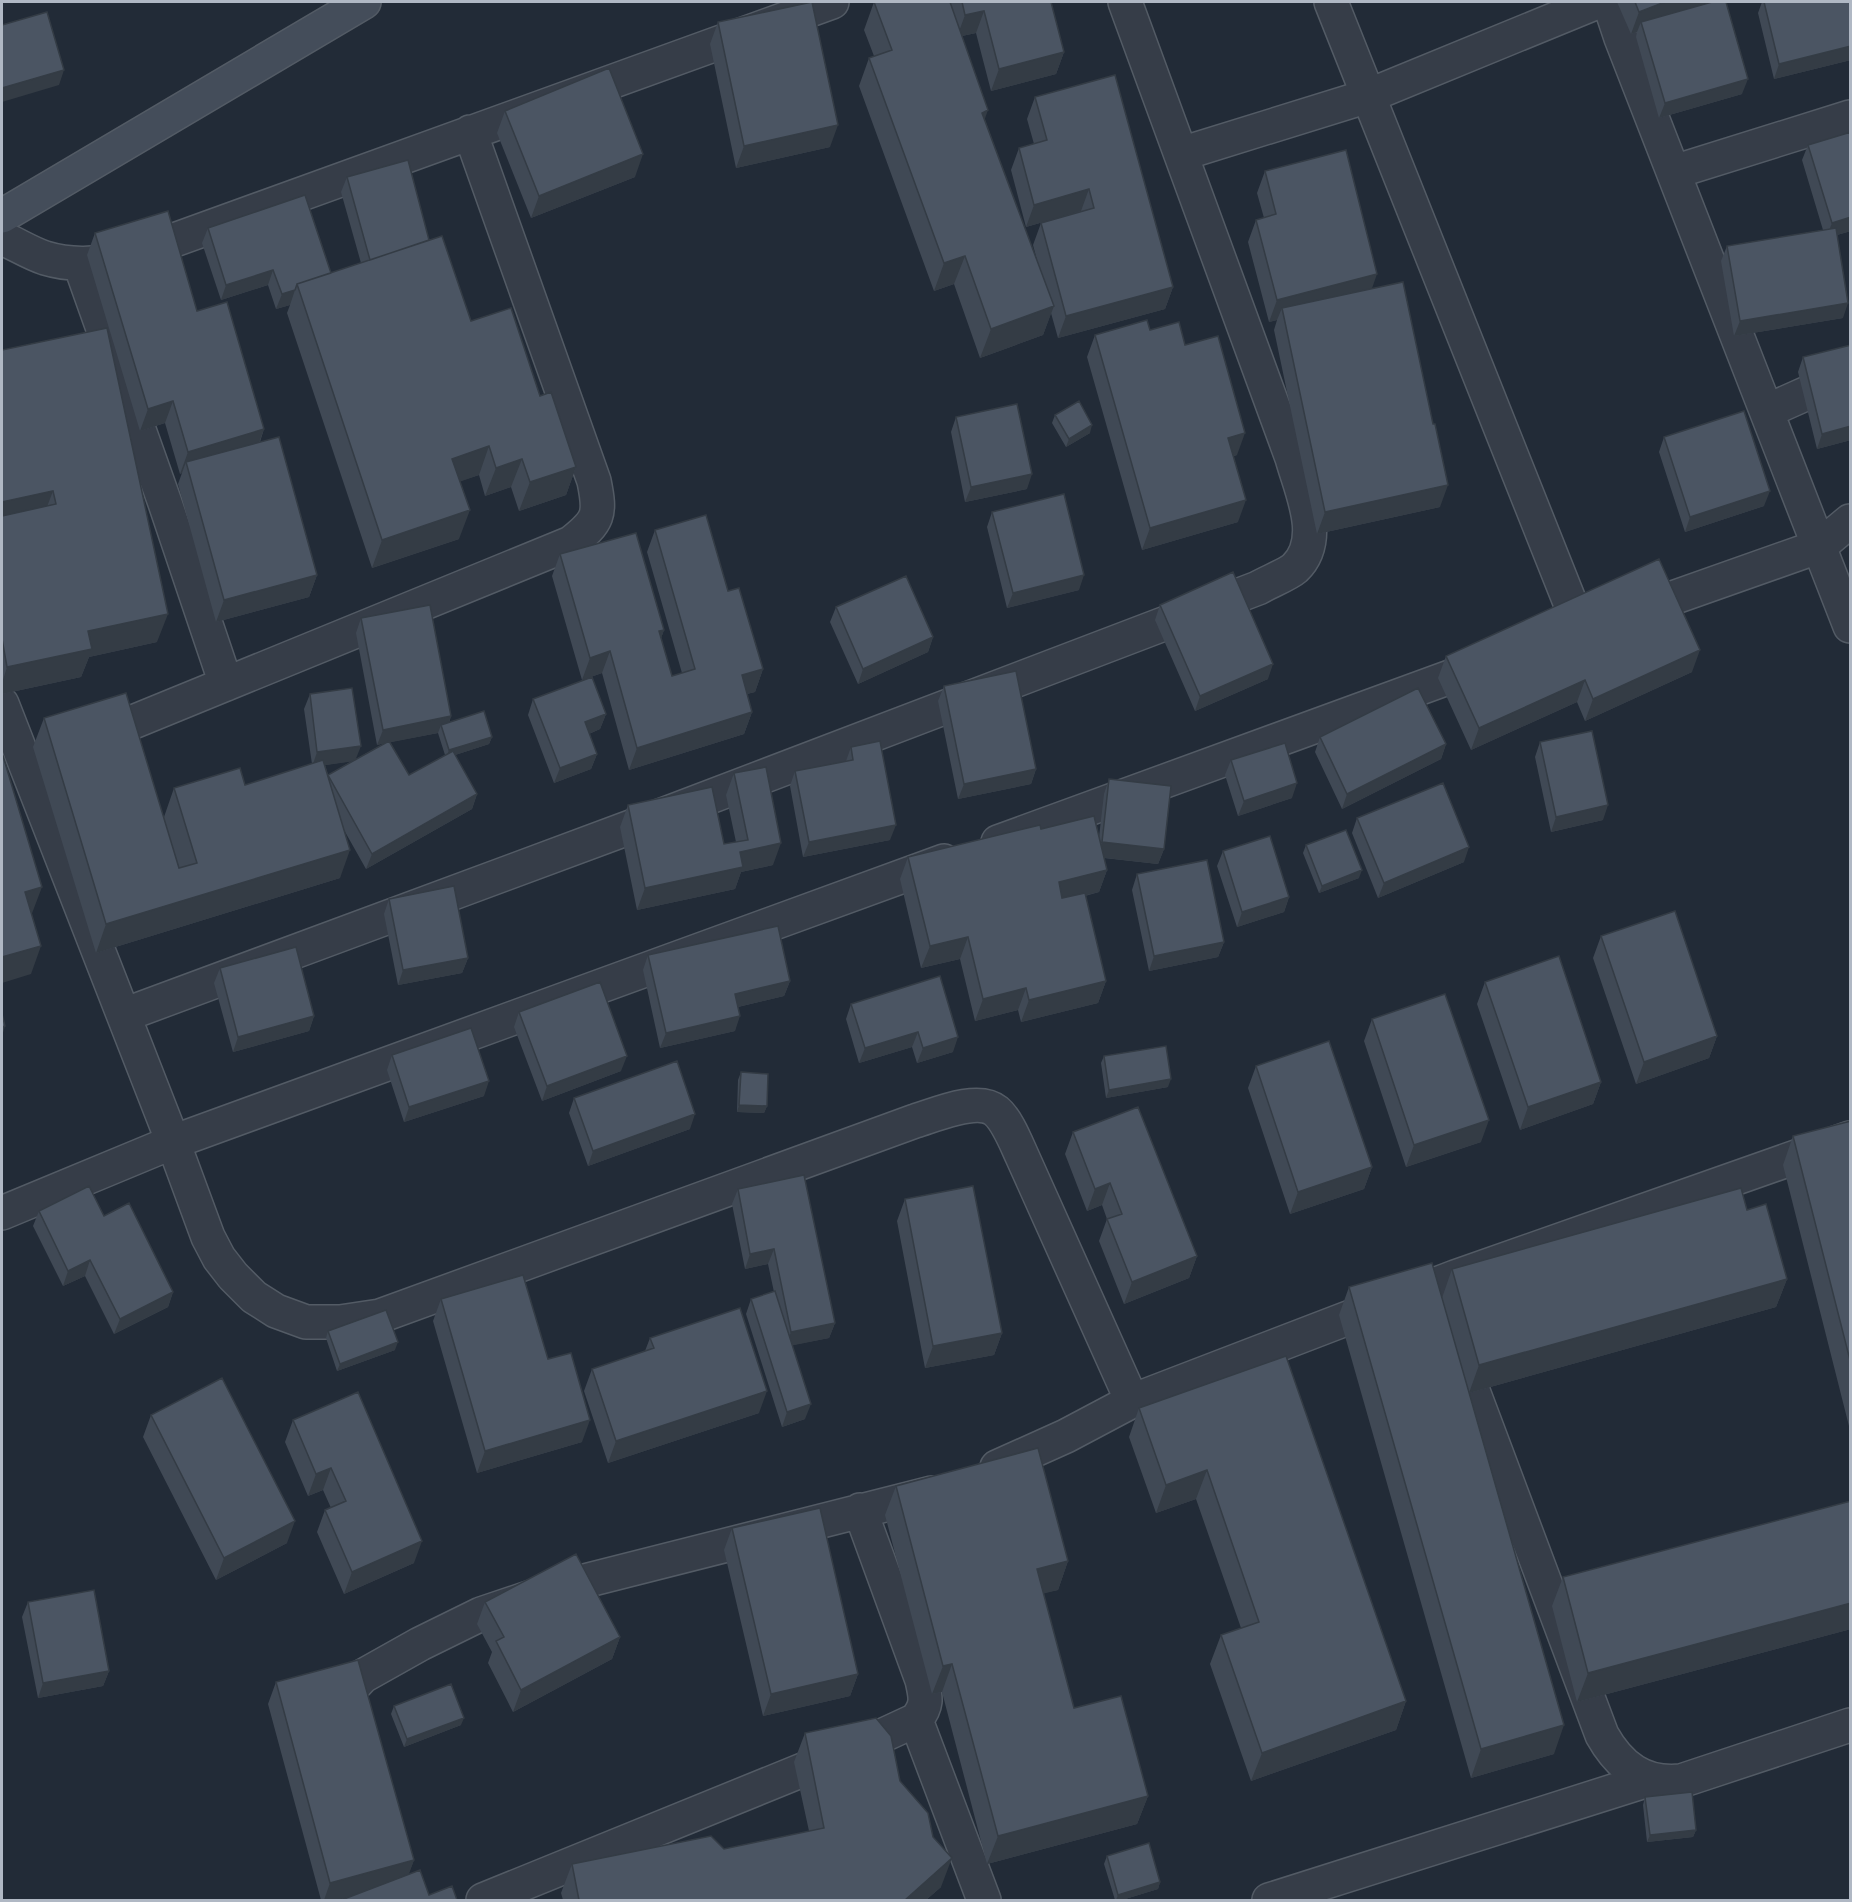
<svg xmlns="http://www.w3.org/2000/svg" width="1852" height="1902" viewBox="0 0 1852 1902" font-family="'Alegreya Sans',sans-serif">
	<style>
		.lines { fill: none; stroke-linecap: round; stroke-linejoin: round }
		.minor-casing { stroke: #535b65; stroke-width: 36 }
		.secondary-casing { stroke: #535b65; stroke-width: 36 }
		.minor { stroke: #363d48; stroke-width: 33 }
		.secondary { stroke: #444d5a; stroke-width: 33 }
		.wall { fill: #404955; fill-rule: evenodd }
		.shaded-wall { fill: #343c45 }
		.building { fill: #4b5563; stroke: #343c45; stroke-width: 1.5 }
	</style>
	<rect width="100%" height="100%" fill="#222b37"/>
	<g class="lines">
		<defs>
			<path id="minor" d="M1331 2 1581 630
				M1609 2 1621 38 1850 626
				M1181 154 1368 96 1597 2
				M1674 172 1850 117
				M2 238C16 244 30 253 45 258 71 266 96 264 122 259L832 2
				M80 264 165 503 226 684
				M1767 411 1850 374
				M1633 612 1820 546 1850 521
				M2 704 173 1142 208 1237 219 1258 233 1276 254 1297 276 1311 306 1322H340L380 1316 915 1121C935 1115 978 1096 996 1111 1007 1120 1016 1143 1022 1156L1132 1401 1455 1277 1850 1138
				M94 738 571 543C599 521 601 515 594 481L470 132
				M998 842 1483 665
				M124 1015 639 824 1258 588C1268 582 1287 575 1295 568 1325 539 1301 491 1292 458L1125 2
				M2 1213 173 1142 944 861
				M1458 1351 1602 1735C1620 1767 1644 1785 1681 1781L1850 1725
				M997 1467 1066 1436 1132 1401
				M331 1710 363 1676 420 1644 481 1614 561 1587 932 1493
				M916 1720 984 1900
				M483 1900 847 1752 916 1720C928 1705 926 1698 922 1680L860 1510
				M1269 1900 1648 1780"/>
			<path id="secondary" d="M2 216 364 2"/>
		</defs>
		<use href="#minor" class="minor-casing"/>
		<use href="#secondary" class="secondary-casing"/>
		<use href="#minor" class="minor"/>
		<use href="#secondary" class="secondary"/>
	</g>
	<path class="wall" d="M874 2H1051L1064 52 1056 74 991 91 976 33 962 36 985 120 1038 264 1033 245 1041 223 1081 211 1026 227 1011 170 1019 148 1034 144 1027 119 1035 97 1173 287 1165 309 1058 338 1051 313 1043 335 980 358 954 284 934 291 859 86 869 58 874 56 864 30Z
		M1617 2H1708L1700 5 1742 94 1659 118 1636 37 1637 32 1631 34Z
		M1762 2H1851V60L1774 79 1758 13Z
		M718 22 830 147 736 168 710 44Z
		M505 111 635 177 531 218 497 133Z
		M1851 132V231L1837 235 1843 318 1734 336 1721 261 1727 246 1823 230 1802 160 1808 145Z
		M1265 171 1372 288 1440 507 1317 534 1274 330 1277 320 1269 322 1248 242 1256 220 1264 218 1257 193Z
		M347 177 429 240 471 321 540 396 576 467 566 495 519 511 511 487 485 496 479 475 460 481 459 539 372 568 287 313 290 305 276 309 268 285 221 300 202 243 208 228 331 273 361 263 341 192Z
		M95 233 197 311 264 429 260 442 317 575 309 597 216 622 178 484 182 473 180 474 165 423 140 431 87 255Z
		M1150 330 1237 455 1234 456 1238 522 1142 550 1087 357 1095 335Z
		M1851 345V440L1817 449 1798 372 1803 357Z
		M2 350 157 642 89 657 81 677 2 694Z
		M1055 415 1090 433 1066 447 1052 423Z
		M956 417 1027 489 965 502 951 432Z
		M1664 437 1764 506 1685 532 1659 452Z
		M992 512 1079 590 1007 608 987 527Z
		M655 530 728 591 763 669 755 692 747 694 752 712 744 734 629 770 602 673 582 680 552 576 560 554 664 630 661 638 672 676 682 673 647 552Z
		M1160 605 1268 679 1195 711 1155 620Z
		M836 607 933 637 928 652 858 684 830 622Z
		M361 618 451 716 449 723 492 737 489 744 455 755 477 794 472 809 366 869 344 830 340 878 96 953 33 747 44 718 164 817 174 788 245 785 312 764 304 709 310 694 356 759 385 743 377 745 356 633ZM438 733 445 755 409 775 390 742ZM352 761 328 775 325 765Z
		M1446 656 1692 672 1585 721 1577 702 1471 750 1438 678Z
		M944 686 1036 769 1031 784 958 799 938 701Z
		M533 699 606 714 600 729 589 734 597 754 591 769 554 783 528 715Z
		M1320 737 1446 744 1441 759 1342 809 1315 752Z
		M1540 742 1603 820 1551 832 1535 757Z
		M851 747 890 840 803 857 790 786 795 771 846 761Z
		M1231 760 1292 798 1238 816 1225 775Z
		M734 773 773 865 741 872 735 889 637 910 620 827 628 805 724 844 736 842 726 795Z
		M1109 779 1164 849 1158 864 1104 858 1107 870 1099 892 1085 896 1106 981 1098 1003 1021 1022 1018 1010 975 1021 960 959 921 968 900 879 908 857 1041 829 1099 837 1104 794Z
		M1357 818 1464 862 1378 898 1352 833Z
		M1306 845 1359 878 1319 893 1303 853Z
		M1223 851 1289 897 1284 912 1237 927 1217 866Z
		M1137 874 1224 942 1218 957 1149 971 1132 890Z
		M389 899 468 958 462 973 398 985 384 914Z
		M1601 936 1717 1036 1709 1058 1636 1084 1593 958Z
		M648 955 790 981 784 996 738 1007 735 1031 660 1048 643 970Z
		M220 968 314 1016 309 1031 233 1052 214 983Z
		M940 976 953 1052 917 1063 912 1047 859 1063 846 1019 851 1004Z
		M1485 982 1601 1082 1593 1104 1520 1130 1477 1004Z
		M519 1012 621 1071 542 1101 514 1027Z
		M1372 1019 1481 1142 1406 1167 1364 1041Z
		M392 1055 484 1096 404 1122 387 1070Z
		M1104 1056 1168 1087 1106 1098 1101 1063Z
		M1256 1066 1372 1167 1364 1189 1290 1214 1248 1088Z
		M741 1072 767 1106 764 1113 737 1112 738 1080Z
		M574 1098 690 1129 588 1166 569 1113Z
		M1851 1121V1434L1783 1165 1793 1136Z
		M1073 1132 1197 1256 1189 1278 1124 1304 1099 1241 1107 1219 1102 1205 1087 1211 1065 1154Z
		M738 1189 835 1323 829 1338 792 1345 805 1419 782 1427 746 1314 751 1299 774 1292 768 1264 745 1269 732 1204Z
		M905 1199 1002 1333 994 1355 925 1368 897 1221Z
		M1747 1210 1787 1279 1776 1307 1469 1393 1554 1754 1471 1778 1339 1315 1349 1287 1442 1298 1452 1269Z
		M39 1211 104 1216 173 1292 168 1307 114 1334 85 1276 63 1286 33 1226Z
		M441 1299 582 1442 477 1473 433 1321Z
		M328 1331 395 1350 337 1371 326 1338Z
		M650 1338 759 1413 608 1463 584 1391 592 1369 645 1351Z
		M1286 1356 1406 1701 1396 1730 1251 1781 1210 1664 1221 1635 1241 1628 1196 1499 1156 1513 1129 1437 1139 1408Z
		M151 1415 287 1543 216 1580 143 1437Z
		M293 1420 414 1563 344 1594 317 1532 325 1510 331 1508 323 1490 308 1496 285 1442Z
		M896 1486 1068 1561 1058 1590 1043 1593 1074 1708 1148 1796 1137 1824 987 1864 942 1692 932 1694 885 1515Z
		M1851 1501V1629L1577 1702 1552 1606 1563 1577Z
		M732 1528 858 1674 850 1696 763 1716 724 1550Z
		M28 1602 109 1671 103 1686 38 1698 22 1617Z
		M485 1602 620 1637 612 1659 513 1712 488 1663 492 1652 477 1624Z
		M276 1682 414 1860 408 1875 429 1895 457 1900H343L346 1898 338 1900H321L268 1704Z
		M394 1706 461 1725 404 1747 391 1714Z
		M805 1733 900 1781 941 1887 926 1900H563L561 1893 572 1864 724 1849 809 1831 794 1762Z
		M1645 1797 1696 1830 1693 1837 1647 1842 1643 1805Z
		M1107 1856 1160 1882 1158 1889 1122 1900H1115L1104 1864Z"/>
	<path class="shaded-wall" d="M1665 2H1708L1643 29 1641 22 1637 32 1631 34 1639 12Z
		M984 11 976 33 957 37 965 15Z
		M1851 46V60L1774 79 1779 64Z
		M1064 52 1056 74 991 91 999 69Z
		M64 70 59 85 2 102V88Z
		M1748 79 1742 94 1659 118 1665 103Z
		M988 110 978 138 982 113Z
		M838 125 830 147 736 168 744 146Z
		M643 154 635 177 531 218 539 196Z
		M1089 189 1081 211 1026 227 1034 205Z
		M1851 217V231L1826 238 1832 223Z
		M965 256 954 284 934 291 944 263Z
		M273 270 268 285 221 300 226 285Z
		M1377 274 1369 297 1282 308 1277 320 1269 322 1277 300Z
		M1173 287 1165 309 1058 338 1066 316Z
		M295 290 290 305 276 309 282 294Z
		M1848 303 1843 318 1734 336 1740 321Z
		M1054 306 1043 335 980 358 991 329Z
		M173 401 165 423 140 431 148 409Z
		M1092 425 1090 433 1066 447 1069 439Z
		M1851 426V440L1817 449 1822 434Z
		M264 429 256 451 186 462 182 473 180 474 188 452Z
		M1245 433 1237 455 1220 460 1228 438Z
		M489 446 479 475 442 488 452 459Z
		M522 459 511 487 485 496 496 468Z
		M576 467 566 495 519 511 530 482Z
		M1032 474 1027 489 965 502 971 487Z
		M1448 485 1440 507 1317 534 1325 512Z
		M53 491 42 520 2 529V502Z
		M1770 491 1764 506 1685 532 1690 517Z
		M1246 500 1238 522 1142 550 1150 528Z
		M470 510 459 539 372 568 382 540Z
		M317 575 309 597 216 622 224 600Z
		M1084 575 1079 590 1007 608 1013 593Z
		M168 614 157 642 89 657 81 677 2 694V683L7 667 88 631Z
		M664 630 656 652 659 631Z
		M933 637 928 652 858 684 863 669Z
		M1700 650 1692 672 1585 721 1593 699Z
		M610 651 602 673 582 680 590 658Z
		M1273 664 1268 679 1195 711 1200 696Z
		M763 669 755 692 734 697 742 675Z
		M1585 680 1577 702 1471 750 1479 728Z
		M752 712 744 734 629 770 637 748Z
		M606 714 600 729 579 738 585 722Z
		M451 716 446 731 441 725 438 733 377 745 383 730Z
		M492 737 489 744 446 758 449 750Z
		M1446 744 1441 759 1342 809 1347 794Z
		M361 746 355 761 312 767 317 752Z
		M597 754 591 769 554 783 560 768Z
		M1036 769 1031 784 958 799 964 784Z
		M1297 783 1292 798 1238 816 1244 801Z
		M477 794 472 809 366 869 372 854Z
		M1608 805 1603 820 1551 832 1556 817Z
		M896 825 890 840 803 857 809 842Z
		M1102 842 1164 849 1158 864 1097 857Z
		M781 843 773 865 741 872 735 889 637 910 645 888 740 852Z
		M1469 847 1464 862 1378 898 1384 883Z
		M350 850 340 878 96 953 106 924Z
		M1107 870 1099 892 1051 904 1059 882Z
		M1362 870 1359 878 1319 893 1322 886Z
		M42 887 31 916 25 892Z
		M1289 897 1284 912 1237 927 1242 912Z
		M968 937 960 959 921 968 930 946Z
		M1224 942 1218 957 1149 971 1154 956Z
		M41 946 31 974 2 983V957Z
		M468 958 462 973 398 985 403 970Z
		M790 981 784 996 729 1009 735 994Z
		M1106 981 1098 1003 1021 1022 1029 1000Z
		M1026 988 1018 1010 975 1021 983 999Z
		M314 1016 309 1031 233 1052 238 1037Z
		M740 1016 735 1031 660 1048 666 1033Z
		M5 1026 2 1036V1027Z
		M918 1032 912 1047 859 1063 865 1048Z
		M1717 1036 1709 1058 1636 1084 1644 1062Z
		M958 1037 953 1052 917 1063 923 1048Z
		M627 1056 621 1071 542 1101 547 1086Z
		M1171 1079 1168 1087 1106 1098 1109 1090Z
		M489 1081 484 1096 404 1122 409 1107Z
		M1601 1082 1593 1104 1520 1130 1528 1107Z
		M739 1105 767 1106 764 1113 737 1112Z
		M695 1114 690 1129 588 1166 593 1151Z
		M1489 1120 1481 1142 1406 1167 1414 1145Z
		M1372 1167 1364 1189 1290 1214 1298 1192Z
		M1110 1183 1102 1205 1087 1211 1095 1189Z
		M774 1249 768 1264 745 1269 750 1254Z
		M1197 1256 1189 1278 1124 1304 1132 1282Z
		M90 1260 85 1276 63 1286 68 1271Z
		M1787 1279 1776 1307 1469 1393 1479 1365Z
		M173 1292 168 1307 114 1334 120 1319Z
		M835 1323 829 1338 785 1347 791 1332Z
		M1002 1333 994 1355 925 1368 933 1346Z
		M398 1342 395 1350 337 1371 340 1364Z
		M767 1391 759 1413 608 1463 616 1441Z
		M811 1404 805 1419 782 1427 787 1412Z
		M590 1420 582 1442 477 1473 485 1451Z
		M331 1468 323 1490 308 1496 316 1474Z
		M1207 1470 1196 1499 1156 1513 1166 1485Z
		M295 1521 287 1543 216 1580 224 1558Z
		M422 1541 414 1563 344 1594 352 1572Z
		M1068 1561 1058 1590 1026 1598 1037 1569Z
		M1851 1603V1629L1577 1702 1588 1673Z
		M620 1637 612 1659 513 1712 521 1690Z
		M952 1664 942 1692 932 1694 943 1666Z
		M109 1671 103 1686 38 1698 43 1683Z
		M858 1674 850 1696 763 1716 771 1694Z
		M1406 1701 1396 1730 1251 1781 1262 1753Z
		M464 1718 461 1725 404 1747 407 1739Z
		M1564 1725 1554 1754 1471 1778 1481 1749Z
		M1148 1796 1137 1824 987 1864 998 1836Z
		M1696 1830 1693 1837 1647 1842 1650 1835Z
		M952 1858 941 1887 926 1900H905Z
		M414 1860 406 1882 338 1900H324L330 1883Z
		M1160 1882 1158 1889 1122 1900H1116L1118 1895Z"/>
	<path class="building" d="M812 2 838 125 744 146 718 22Z
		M874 2H950L988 110 982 113 1054 306 991 329 965 256 944 263 869 58 892 50Z
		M962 2H1051L1064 52 999 69 984 11 965 15Z
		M1635 2H1665L1639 12Z
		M1712 2H1726L1748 79 1665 103 1641 22Z
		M1764 2H1851V46L1779 64Z
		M47 12 64 70 2 88V25Z
		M609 68 643 154 539 196 505 111Z
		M1115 75 1173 287 1066 316 1041 223 1094 208 1089 189 1034 205 1019 148 1047 140 1035 97Z
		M1851 132V217L1832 223 1808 145Z
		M1346 150 1377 274 1277 300 1256 220 1276 214 1265 171Z
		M408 160 429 240 370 260 347 177Z
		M305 195 331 273 297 284 295 290 282 294 273 270 226 285 208 228Z
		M168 211 197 311 227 302 264 429 188 452 173 401 148 409 95 233Z
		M1836 228 1848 303 1740 321 1727 246Z
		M442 236 471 321 511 308 540 396 551 392 576 467 530 482 522 459 496 468 489 446 452 459 470 510 382 540 297 284Z
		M1403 282 1433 424H1435L1448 485 1325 512 1282 308Z
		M1147 320 1150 330 1179 322 1185 345 1218 336 1245 433 1228 438 1246 500 1150 528 1095 335Z
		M107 328 168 614 88 631 92 649 7 667 2 639V516L56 504 53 491 2 502V350Z
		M1851 345V426L1822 434 1803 357Z
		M1079 401 1092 425 1069 439 1055 415Z
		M1017 404 1032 474 971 487 956 417Z
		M1744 411 1770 491 1690 517 1664 437Z
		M279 437 317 575 224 600 186 462Z
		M1064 494 1084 575 1013 593 992 512Z
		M706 515 728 591 739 588 763 669 742 675 752 712 637 748 610 651 590 658 560 554 636 533 664 630 659 631 672 676 695 669 655 530Z
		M1659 559 1700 650 1593 699 1585 680 1479 728 1446 656Z
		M1233 572 1273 664 1200 696 1160 605Z
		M906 576 933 637 863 669 836 607Z
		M430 605 451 716 383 730 361 618Z
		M1016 671 1036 769 964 784 944 686Z
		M592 677 606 714 585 722 597 754 560 768 533 699Z
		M352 688 361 746 317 752 310 694Z
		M1418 688 1446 744 1347 794 1320 737Z
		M126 693 179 868 197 863 174 788 240 768 245 785 323 760 350 850 106 924 44 718Z
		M484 711 492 737 449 750 441 725Z
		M1592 731 1608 805 1556 817 1540 742Z
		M389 741 409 775 453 751 477 794 372 854 328 775Z
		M880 741 896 825 809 842 795 771 853 760 851 747Z
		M1285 743 1297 783 1244 801 1231 760Z
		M2 756H3L42 887 25 892 41 946 2 957Z
		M766 767 781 843 740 852 743 867 645 888 628 805 712 787 724 844 748 840 734 773Z
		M1109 779 1171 786 1164 849 1102 842Z
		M1443 783 1469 847 1384 883 1357 818Z
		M1094 816 1107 870 1059 882 1062 898 1085 893 1106 981 1029 1000 1026 988 983 999 968 937 930 946 908 857 1040 825 1041 829Z
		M1346 830 1362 870 1322 886 1306 845Z
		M1270 836 1289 897 1242 912 1223 851Z
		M1207 860 1224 942 1154 956 1137 874Z
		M454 886 468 958 403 970 389 899Z
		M1675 911 1717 1036 1644 1062 1601 936Z
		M778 926 790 981 735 994 740 1016 666 1033 648 955Z
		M296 947 314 1016 238 1037 220 968Z
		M1559 956 1601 1082 1528 1107 1485 982Z
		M940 976 958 1037 923 1048 918 1032 865 1048 851 1004Z
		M600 982 627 1056 547 1086 519 1012Z
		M1445 994 1489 1120 1414 1145 1372 1019Z
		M2 1014 5 1026 2 1027Z
		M471 1028 489 1081 409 1107 392 1055Z
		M1329 1041 1372 1167 1298 1192 1256 1066Z
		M1166 1046 1171 1079 1109 1090 1104 1056Z
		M677 1061 695 1114 593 1151 574 1098Z
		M741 1072 768 1074 767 1106 739 1105Z
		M1138 1107 1197 1256 1132 1282 1107 1219 1122 1214 1110 1183 1095 1189 1073 1132Z
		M1851 1121V1364L1793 1136Z
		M804 1175 835 1323 791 1332 774 1249 750 1254 738 1189Z
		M89 1186 104 1216 129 1203 173 1292 120 1319 90 1260 68 1271 39 1211Z
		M973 1186 1002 1333 933 1346 905 1199Z
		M1741 1188 1747 1210 1766 1204 1787 1279 1479 1365 1452 1269Z
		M1432 1263 1564 1725 1481 1749 1349 1287Z
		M523 1275 548 1359 571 1353 590 1420 485 1451 441 1299Z
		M775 1291 811 1404 787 1412 751 1299Z
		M740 1308 767 1391 616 1441 592 1369 654 1348 650 1338Z
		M386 1310 398 1342 340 1364 328 1331Z
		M1286 1356 1406 1701 1262 1753 1221 1635 1259 1622 1207 1470 1166 1485 1139 1408Z
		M222 1378 295 1521 224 1558 151 1415Z
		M358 1392 422 1541 352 1572 325 1510 346 1501 331 1468 316 1474 293 1420Z
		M1038 1448 1068 1561 1037 1569 1074 1708 1121 1696 1148 1796 998 1836 952 1664 943 1666 896 1486Z
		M1851 1501V1603L1588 1673 1563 1577Z
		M820 1508 858 1674 771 1694 732 1528Z
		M576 1554 620 1637 521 1690 496 1641 504 1637 485 1602Z
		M94 1590 109 1671 43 1683 28 1602Z
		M358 1660 414 1860 330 1883 276 1682Z
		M451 1684 464 1718 407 1739 394 1706Z
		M876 1718 891 1736 900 1781 928 1813 933 1837 952 1858 905 1900H579L572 1864 711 1836 724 1849 824 1828 805 1733Z
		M1692 1792 1696 1830 1650 1835 1645 1797Z
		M1149 1843 1160 1882 1118 1895 1107 1856Z
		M420 1870 429 1895 452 1886 457 1900H344V1899Z"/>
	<rect width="1852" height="1902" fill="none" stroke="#b0b8c4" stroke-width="6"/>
</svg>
